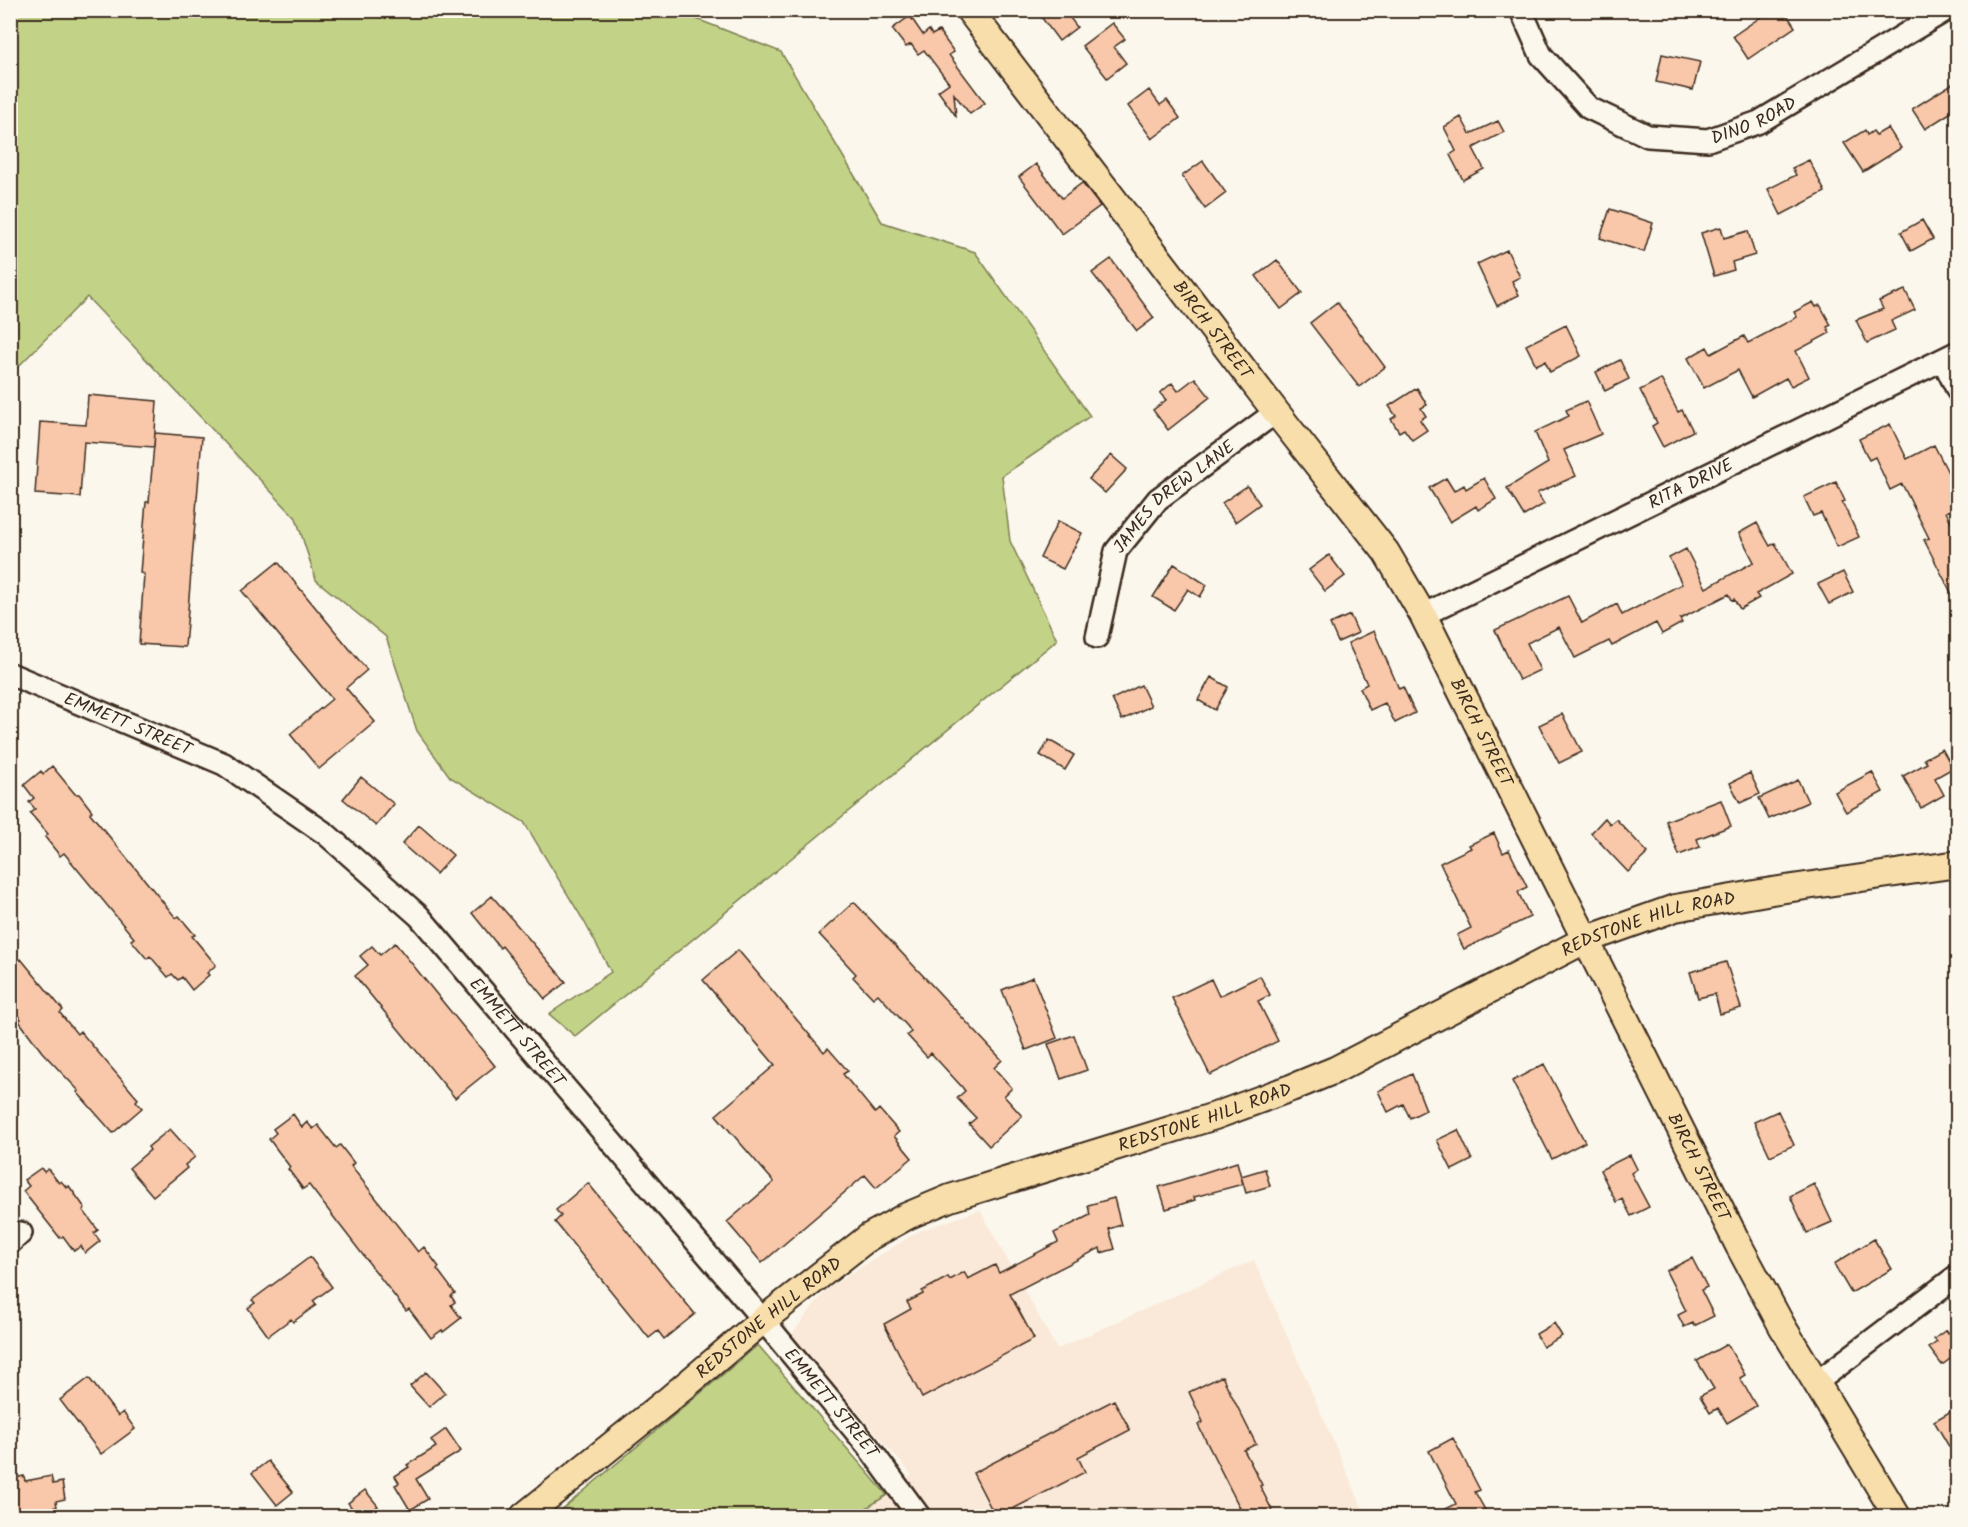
<svg xmlns="http://www.w3.org/2000/svg" width="1968" height="1527" viewBox="0 0 1968 1527" font-family="Kalam,sans-serif">
	<style>
		.built { fill: #fae9d8 }
		.green { fill: #c2d388; stroke: #7e7e53; stroke-width: 1.5 }
		.building { fill: #f9c7a9; stroke: #3b2a1e; stroke-width: 1.5 }
		.lines { fill: none; stroke-linecap: round; stroke-linejoin: round }
		.minor-casing { stroke: #3b2a1e; stroke-width: 26 }
		.major-casing { stroke: #3b2a1e; stroke-width: 30 }
		.minor { stroke: #fbf7ec; stroke-width: 21 }
		.major { stroke: #f8deab; stroke-width: 26 }
		.labels { text-anchor: middle; stroke-width: 5; stroke-linejoin: round; paint-order: stroke }
		.street-label { font-size: 18px; fill: #3b2a1e; stroke: #fbf7ec }
	</style>
	<rect width="100%" height="100%" fill="#fbf7ec"/>
	<filter id="ink" filterUnits="userSpaceOnUse"><feTurbulence type="fractalNoise" baseFrequency=".0167" numOctaves="2"/><feDisplacementMap in="SourceGraphic" scale="12" xChannelSelector="R" yChannelSelector="G"/><feConvolveMatrix kernelMatrix="1 2 1 2 8 2 1 2 1" color-interpolation-filters="sRGB"/></filter>
	<g filter="url(#ink)">
		<path class="built" d="M980 1210 1057 1349 1254 1260 1366 1516H854L912 1475 791 1335 828 1288 917 1232Z"/>
		<path class="green" d="M676 11 781 52 882 222 975 252 1090 416 1002 476 1010 541 1057 640 575 1036 549 1014 611 972 585 923 524 822 450 777 417 731 386 637 316 580 296 518 87 297 11 374V11Z
			M758 1345 887 1495 854 1516H554Z"/>
		<path class="building" d="M1036 10H1064L1077 27 1059 41Z
			M1771 10H1784L1795 27 1748 59 1733 36Z
			M910 16 923 35 929 30 932 35 939 31 954 52 949 55 985 103 970 114 954 94 956 116 938 91 949 83 924 50 918 54 911 44 906 47 892 29Z
			M1112 23 1125 39 1114 47 1126 63 1107 78 1082 46Z
			M1662 54 1700 62 1693 90 1656 82Z
			M1958 80V108L1925 129 1912 109Z
			M1149 90 1160 105 1167 100 1180 118 1152 139 1128 106Z
			M1461 117 1470 134 1498 121 1504 132 1473 148 1484 169 1463 180 1450 155 1456 151 1444 127Z
			M1888 128 1901 148 1863 172 1844 143 1865 130 1867 135 1873 131 1876 135Z
			M1809 160 1825 192 1781 215 1768 189 1796 175 1792 168Z
			M1203 161 1226 193 1205 209 1182 176Z
			M1036 164 1062 198 1082 183 1100 206 1062 234 1019 177Z
			M1610 209 1653 223 1644 252 1600 238Z
			M1922 220 1933 239 1911 251 1901 232Z
			M1721 227 1724 238 1748 231 1755 255 1732 262 1734 270 1714 276 1701 233Z
			M1507 250 1520 277 1512 281 1519 295 1497 306 1477 264Z
			M1111 259 1154 318 1137 331 1092 273Z
			M1277 260 1302 293 1281 309 1256 276Z
			M1905 290 1915 310 1891 321 1895 330 1867 343 1856 320 1883 309 1879 301Z
			M1337 302 1385 367 1359 387 1310 323Z
			M1813 302 1816 307 1820 305 1831 325 1827 327 1830 333 1796 351 1809 377 1791 386 1786 378 1752 397 1738 370 1704 388 1688 358 1707 347 1711 354 1744 336 1748 343 1797 317 1794 312Z
			M1566 325 1581 356 1550 372 1545 361 1536 365 1526 345Z
			M1620 360 1629 379 1605 391 1596 372Z
			M1195 378 1210 397 1168 430 1153 410 1166 400 1160 393 1172 383 1178 391Z
			M1661 379 1678 412 1682 410 1693 431 1663 447 1652 426 1657 423 1640 390Z
			M1417 388 1427 405 1421 408 1426 416 1420 420 1427 430 1412 440 1404 429 1399 432 1391 419 1396 416 1389 406Z
			M88 395 157 401 154 447 84 442 80 497 35 494 40 422 86 425Z
			M1586 401 1601 434 1564 450 1576 476 1537 493 1544 504 1524 516 1507 488 1548 463 1535 432 1569 416 1566 410Z
			M1890 424 1907 459 1934 445 1953 482 1958 479V507L1946 512 1958 535V606L1924 540 1929 538 1902 484 1890 490 1875 457 1869 460 1859 439Z
			M155 433 202 437 185 647 139 644 144 574 140 573 146 502H149Z
			M1111 455 1127 469 1105 493 1089 479Z
			M1446 478 1454 491 1464 485 1466 489 1484 478 1496 499 1478 510 1476 506 1450 522 1429 488Z
			M1836 482 1845 501 1842 502 1859 537 1837 547 1821 513 1813 516 1804 497Z
			M1247 486 1260 504 1235 522 1222 503Z
			M1058 521 1082 533 1063 569 1040 558Z
			M1757 523 1770 546 1775 543 1792 574 1756 594 1759 598 1740 609 1734 599 1732 600 1729 594 1680 619 1682 623 1662 634 1656 623 1612 646 1609 641 1575 658 1559 627 1527 643 1540 670 1519 680 1495 630 1568 596 1582 623 1617 604 1622 615 1682 584 1669 558 1686 549 1706 588 1754 562 1739 533Z
			M1329 555 1345 576 1325 591 1309 570Z
			M278 562 367 670 346 688 375 722 319 769 290 734 332 699 242 591Z
			M1174 564 1207 585 1200 597 1188 589 1174 610 1153 597Z
			M1843 572 1853 592 1829 604 1818 584Z
			M1350 615 1358 633 1338 642 1330 624Z
			M1374 631 1399 689 1403 687 1415 713 1395 723 1385 703 1370 710 1360 688 1367 684 1348 643Z
			M1211 677 1228 687 1215 710 1198 700Z
			M1141 685 1151 706 1122 720 1112 699Z
			M1562 714 1582 752 1559 763 1539 725Z
			M1049 740 1074 755 1065 770 1040 755Z
			M1942 749 1953 768 1935 778 1944 795 1921 808 1903 776 1927 763 1924 759Z
			M52 766 75 794H79L92 811 90 813 176 918 179 916 195 935 192 936 216 965 207 973 209 975 192 990 182 977 178 980 172 974 168 977 150 956 147 959 131 940 134 938 64 853 60 856 45 837 48 834 30 813 35 809 29 802 34 798 24 785 41 771 43 774Z
			M1872 772 1883 792 1846 812 1835 792Z
			M1750 773 1760 794 1740 803 1730 783Z
			M361 777 394 804 376 826 343 799Z
			M1798 780 1808 802 1769 819 1759 798Z
			M1721 800 1731 826 1697 839 1700 847 1679 855 1666 821Z
			M1605 818 1610 824 1616 819 1648 853 1628 872 1591 833Z
			M419 825 453 855 436 874 402 844Z
			M1494 833 1503 853 1509 850 1527 887 1518 892 1530 917 1464 949 1457 935 1471 928 1440 863 1471 848 1469 845Z
			M492 896 566 982 545 999 502 946 500 948 472 913Z
			M854 902 1002 1060 994 1068 1012 1088 1004 1096 1022 1116 989 1146 969 1124 976 1118 957 1098 965 1091 962 1087 931 1053 927 1057 907 1035 911 1032 908 1027 878 994 873 998 853 977 856 974 819 934Z
			M395 943 495 1066 455 1098 355 976 368 965 360 956 372 946 380 955Z
			M738 950 824 1052 828 1048 848 1071 843 1074 847 1079 875 1113 879 1109 899 1132 894 1136 912 1158 876 1188 865 1175 762 1263 727 1222 774 1182 716 1115 775 1065 703 980Z
			M21 959 63 1010 60 1013 77 1034 80 1031 138 1099 136 1101 142 1108 113 1133 77 1092 79 1091 42 1052 19 1021 21 1019 10 1007V968Z
			M1726 962 1741 1008 1720 1014 1715 994 1698 998 1690 972Z
			M1260 976 1270 995 1258 1001 1278 1041 1210 1075 1172 998 1211 979 1219 996Z
			M1033 977 1057 1038 1026 1050 1002 990Z
			M1074 1035 1087 1070 1061 1079 1048 1044Z
			M1544 1064 1585 1142 1552 1159 1512 1081Z
			M1412 1074 1426 1110 1410 1118 1403 1104 1388 1112 1378 1091Z
			M1778 1111 1794 1145 1770 1156 1754 1122Z
			M293 1114 302 1127 307 1122 313 1129 318 1125 336 1148 340 1145 354 1163 351 1166 418 1252 424 1247 439 1267 437 1269 455 1293 451 1296 455 1302 451 1305 461 1318 443 1332 442 1330 431 1338 409 1309 406 1311 309 1185 303 1189 288 1169 290 1167 269 1139 276 1133 273 1129Z
			M170 1129 195 1157 185 1165 187 1168 153 1196 129 1168 150 1150 148 1147Z
			M1458 1130 1472 1160 1452 1170 1437 1140Z
			M1630 1155 1637 1169 1631 1173 1649 1207 1631 1216 1622 1199 1616 1202 1600 1170Z
			M1237 1162 1243 1184 1194 1197 1195 1200 1166 1209 1159 1187Z
			M41 1168 44 1172 48 1169 59 1183 61 1181 67 1188 69 1186 85 1208 83 1210 98 1230 94 1233 100 1241 85 1253 81 1246 74 1251 63 1236 60 1238 23 1191 29 1186 24 1180Z
			M1265 1169 1270 1186 1246 1193 1241 1176Z
			M588 1183 695 1314 664 1339 658 1331 649 1338 555 1222 561 1216 556 1210Z
			M1814 1184 1832 1222 1807 1233 1790 1196Z
			M1114 1198 1121 1225 1109 1229 1115 1249 1101 1253 1100 1248 1010 1294 1034 1339 922 1398 884 1324 911 1309 907 1302 923 1294 922 1291 948 1277 950 1280 964 1272 968 1279 995 1265 999 1273 1058 1242 1054 1233 1090 1215 1088 1205Z
			M1874 1239 1892 1269 1851 1293 1834 1264Z
			M310 1257 332 1287 313 1301 316 1305 293 1322 291 1319 268 1336 248 1308 255 1303 252 1300Z
			M1692 1258 1707 1287 1701 1290 1714 1316 1694 1326 1693 1323 1684 1327 1678 1315 1686 1311 1666 1271Z
			M1554 1323 1562 1336 1543 1347 1536 1334Z
			M1958 1326V1353L1942 1365 1929 1348 1937 1342 1934 1339 1946 1330 1948 1333Z
			M1727 1344 1745 1375 1740 1378 1756 1406 1727 1423 1718 1408 1710 1413 1700 1396 1714 1389 1697 1361Z
			M426 1372 445 1393 429 1407 410 1386Z
			M1222 1376 1256 1444 1244 1450 1262 1485 1260 1486 1275 1516H1244L1198 1425 1203 1422 1189 1392Z
			M89 1378 118 1416 123 1412 135 1429 101 1454 60 1400Z
			M1114 1400 1130 1430 1078 1457 1085 1472 999 1516H995L973 1473Z
			M1958 1407V1462L1934 1421Z
			M446 1429 461 1451 416 1479 428 1499 410 1510 395 1485 399 1483 395 1476 409 1467 407 1465 436 1447 431 1440Z
			M1453 1438 1480 1490 1475 1492 1485 1510 1471 1516H1432L1456 1504 1429 1451Z
			M268 1461 293 1492 277 1505 252 1473Z
			M24 1476 25 1481 51 1476 53 1484 62 1482 65 1499 56 1501 57 1507 21 1513 20 1508 10 1510V1479Z
			M365 1490 378 1506 364 1516H358L348 1503Z"/>
		<g class="lines">
			<defs>
				<g id="minor">
					<path id="s1" d="M1521 10 1541 55 1589 108 1648 136 1708 140 1759 122 1946 10"/>
					<path d="M1943 360 1958 391"/>
					<path id="s2" d="M1423 615 1958 352"/>
					<path id="s3" d="M1097 637 1116 551 1158 499 1276 412"/>
					<path id="s4" d="M10 674 224 764 326 834 419 916 763 1320 867 1445 919 1516"/>
					<path d="M10 1243 21 1233"/>
					<path d="M1817 1382 1958 1275"/>
				</g>
				<g id="major">
					<path id="s5" d="M969 10 1276 412 1386 552 1423 615 1739 1246 1782 1326 1897 1516"/>
					<path id="s6" d="M524 1516 667 1401 763 1320 869 1237 907 1216 950 1198 1215 1116 1291 1088 1335 1070 1585 940 1675 908 1772 891 1958 864"/>
				</g>
			</defs>
			<use href="#minor" class="minor-casing"/>
			<use href="#major" class="major-casing"/>
			<use href="#minor" class="minor"/>
			<use href="#major" class="major"/>
		</g>
	</g>
	<g class="labels">
		<g class="street-label">
			<text dy="6" stroke="none"><textPath href="#s1" startOffset="296">DINO ROAD</textPath></text>
			<text dy="6" stroke="none"><textPath href="#s5" startOffset="402">BIRCH STREET</textPath></text>
			<text dy="6" stroke="none"><textPath href="#s2" startOffset="298">RITA DRIVE</textPath></text>
			<text dy="6" stroke="none"><textPath href="#s3" startOffset="168">JAMES DREW LANE</textPath></text>
			<text dy="6" stroke="none"><textPath href="#s4" startOffset="128">EMMETT STREET</textPath></text>
			<text dy="6" stroke="none"><textPath href="#s5" startOffset="888">BIRCH STREET</textPath></text>
			<text dy="6" stroke="none"><textPath href="#s6" startOffset="1287">REDSTONE HILL ROAD</textPath></text>
			<text dy="6" stroke="none"><textPath href="#s4" startOffset="632">EMMETT STREET</textPath></text>
			<text dy="6" stroke="none"><textPath href="#s6" startOffset="801">REDSTONE HILL ROAD</textPath></text>
			<text dy="6" stroke="none"><textPath href="#s5" startOffset="1374">BIRCH STREET</textPath></text>
			<text dy="6" stroke="none"><textPath href="#s6" startOffset="315">REDSTONE HILL ROAD</textPath></text>
			<text dy="6" stroke="none"><textPath href="#s4" startOffset="1118">EMMETT STREET</textPath></text>
		</g>
	</g>
	<rect width="1968" height="1527" fill="none" stroke="#fbf7ec" stroke-width="36"/>
	<rect x="18" y="18" width="1932" height="1491" fill="none" stroke="#3b2a1e" stroke-width="2" filter="url(#ink)"/>
</svg>
